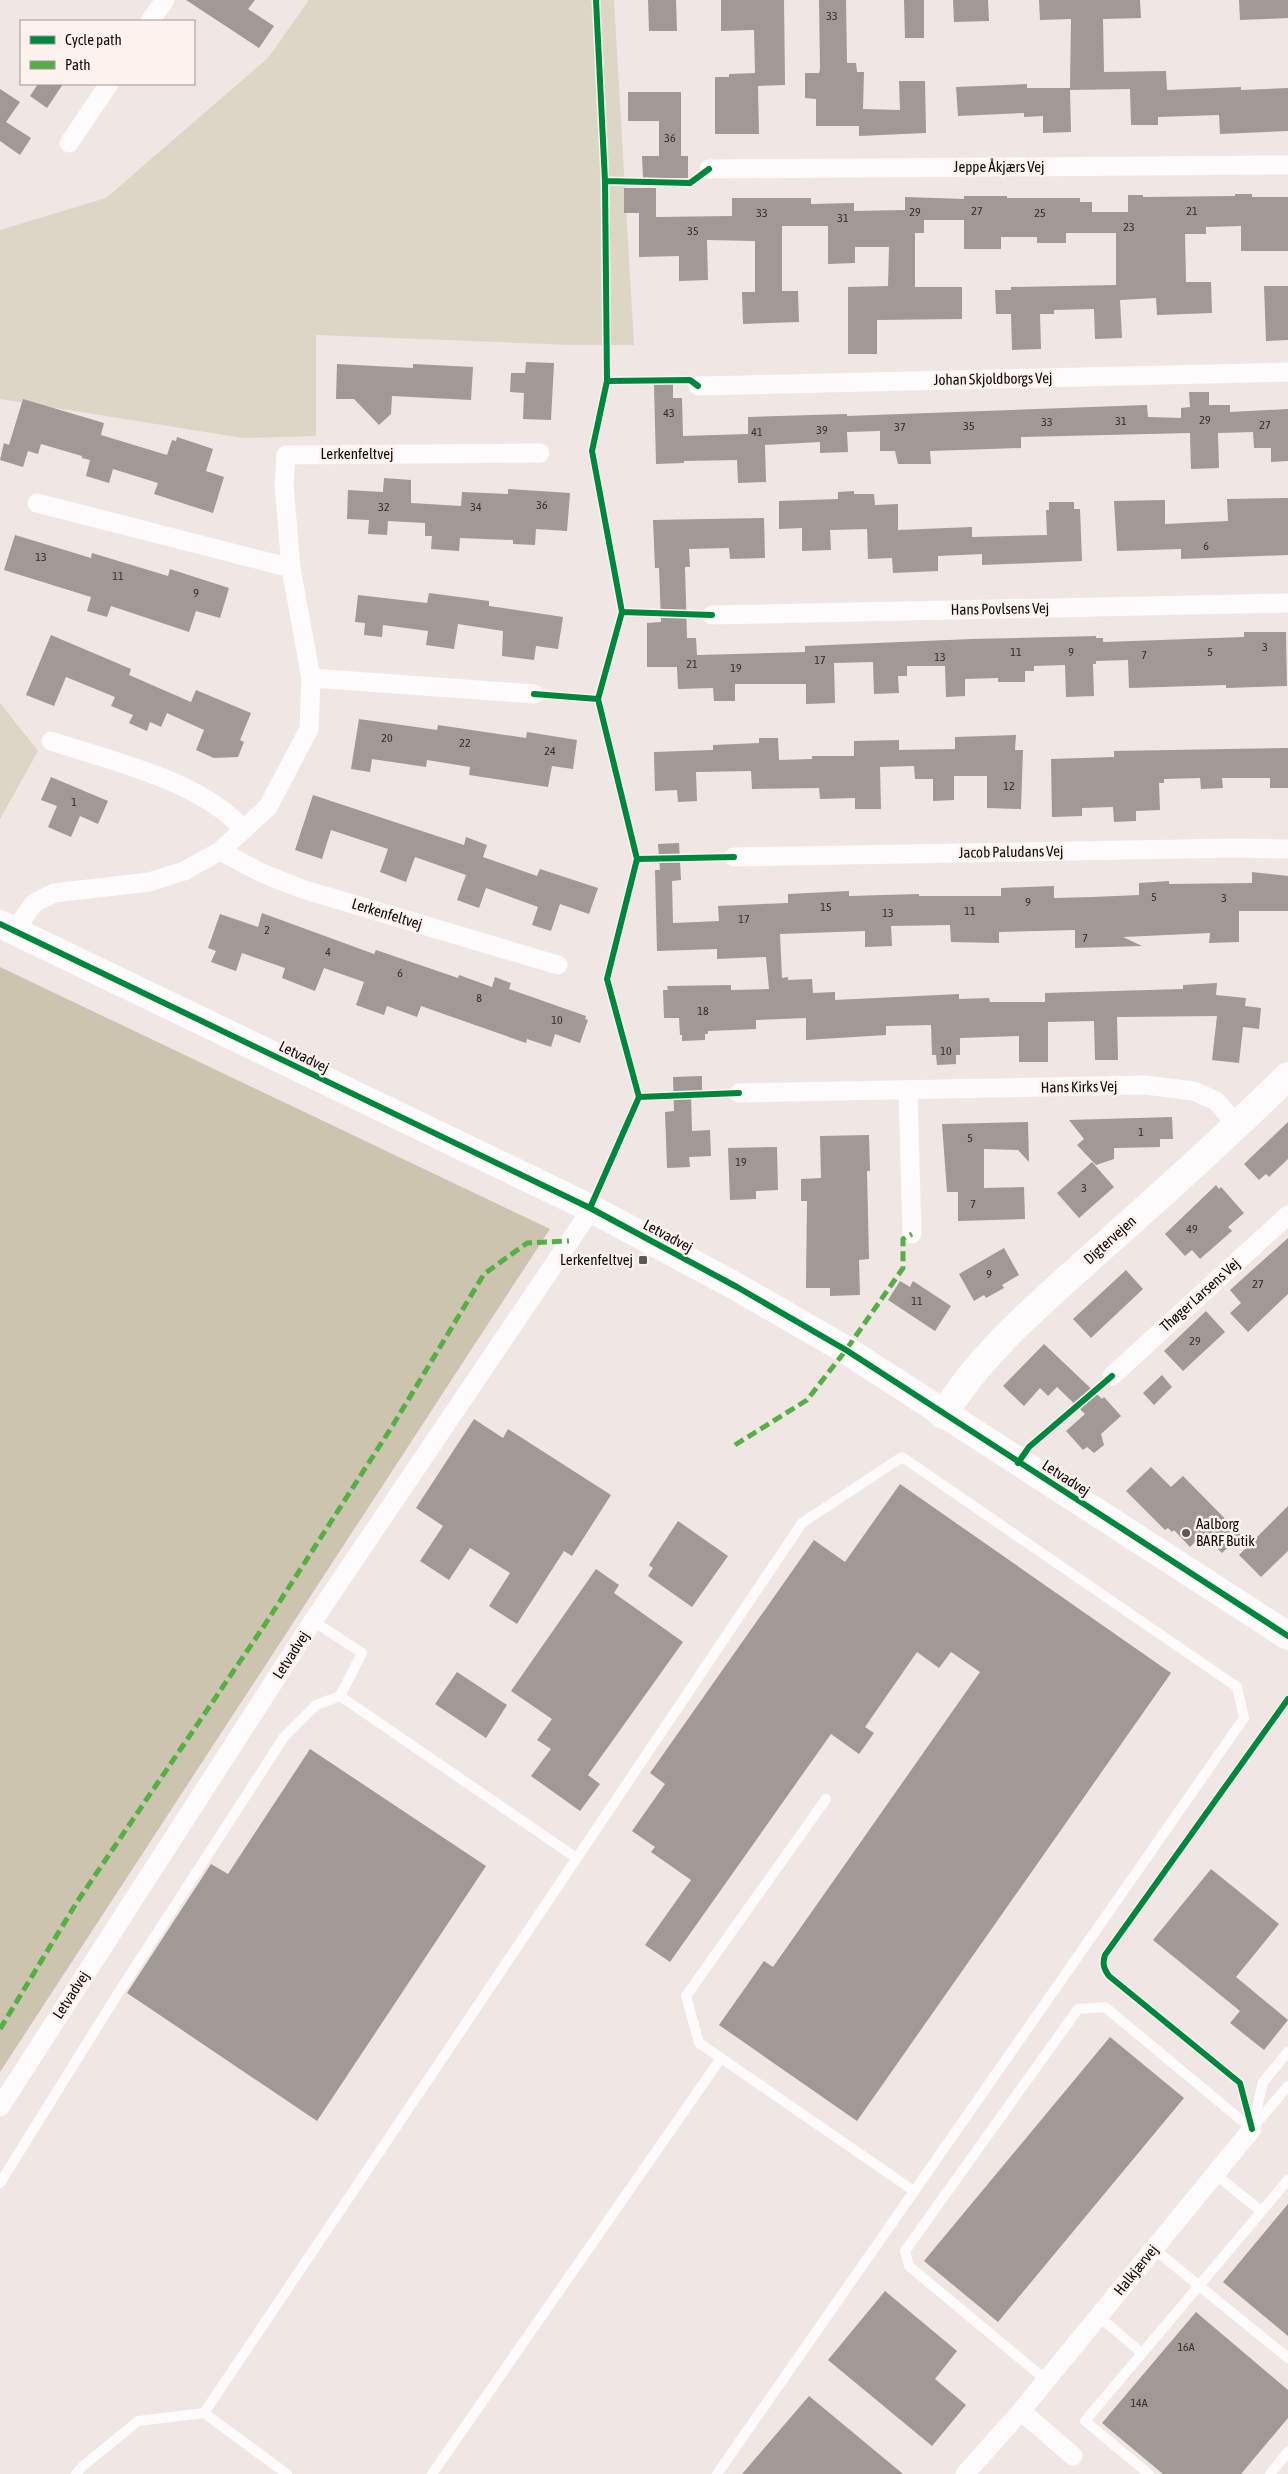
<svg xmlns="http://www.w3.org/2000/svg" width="1288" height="2474" viewBox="0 0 1288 2474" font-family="'Asap Condensed',sans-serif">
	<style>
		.green { fill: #dcd6c6 }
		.forest { fill: #ccc4ae }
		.building { fill: #a09996 }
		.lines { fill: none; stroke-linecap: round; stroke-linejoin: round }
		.lane { stroke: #fdfbfb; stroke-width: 10 }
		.street { stroke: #fdfbfb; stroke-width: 19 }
		.secondary { stroke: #fdfbfb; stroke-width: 28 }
		.quiet { stroke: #54b044; stroke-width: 5; stroke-dasharray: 10 5; stroke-linecap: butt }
		.cycleway-casing { stroke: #fef2ef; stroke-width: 9 }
		.cycleway { stroke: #00873e; stroke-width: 6 }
		.poi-dot { fill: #5e5755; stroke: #fef2ef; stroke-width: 2 }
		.labels { text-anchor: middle; stroke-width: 5; stroke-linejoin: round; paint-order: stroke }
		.number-label { font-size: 12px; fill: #342e2c }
		.street-label { font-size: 15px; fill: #100a08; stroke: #fef2ef }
		.poi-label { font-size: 15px; fill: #100a08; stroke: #fef2ef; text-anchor: end }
	</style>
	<rect width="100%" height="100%" fill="#f0e6e4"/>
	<path class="green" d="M309 0H614L634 345H573L316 335V436L243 438 0 399V230L106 198 268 58Z
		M0 703 38 751 0 819Z"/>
	<path class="forest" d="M0 967 550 1229 0 2072Z"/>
	<path class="building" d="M186 0H255L248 9 274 26 259 48Z
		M648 0H676L677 31H649Z
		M721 0H784L785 85 758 86 759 134H715V77H729V74L755 73 754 30 721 31Z
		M819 0H846L847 63H856L857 72H864L863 109 900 110 899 81H925L926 133 859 136V126H816V99L805 98V73H819L820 69Z
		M904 0H924V38H905Z
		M953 0H988L989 21 954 22Z
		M1039 0H1140L1141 18 1103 19 1104 72 1166 71 1167 90 1241 87V90L1288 88V131L1220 134 1219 115 1158 117V125H1131L1130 89 1070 90 1071 19 1040 20Z
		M1239 0H1288V18L1240 20Z
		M38 84H63L47 108 30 96Z
		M1027 84V88H1070L1071 132 1043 133V116L1024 117V113L958 116 956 87Z
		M0 89 20 102 6 122 31 138 20 155 0 141Z
		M628 92H681V156H688V178H643L642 156H659V121H628Z
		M624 188H656V217L732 216V198H811V204L854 203V211L905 210V197L964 199V196H1007V198H1080V202H1092V212H1128V195H1143V197L1235 196V194H1252V197H1288V251H1241V226L1206 227V234H1185L1186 282H1211L1212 313 1157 315 1156 298 1120 300 1122 338 1095 339 1094 309 1054 310V314H1040L1041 349 1012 350 1011 314H996L995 290H1011V287L1116 285V233H1066V243H1037V237H1001V249H964V220H924V233H915V287H962V319L877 320V354H848V287L888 286 889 247H855V263L828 264V226H782V291H798L799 322 743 324 742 292H755V241L707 240 708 280 679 281V256L639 257V213H624Z
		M1264 286H1288V340L1266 341Z
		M526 362 554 363 551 420 523 419 524 393 510 392 511 373H525Z
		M337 364 413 368V364L473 367 471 400 392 396 391 414 379 425 354 399H336Z
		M673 383V398H682L683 436 748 434V417L847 414V416L1147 405 1148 417 1181 418V408L1190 407 1189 392H1209V405H1230V412L1288 409V461L1271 462V448H1254L1253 432 1218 433 1219 468 1191 469 1190 433 1021 437V448L930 451 931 464H898L895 451H880V431L847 432 848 452 820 453V442L765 445 766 482 738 483 737 460 684 461V463L656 464 654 384Z
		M23 399 104 423 101 435 167 455 172 440 176 441 177 437 213 449 206 471 224 477 213 513 154 494 158 483 113 469 109 483 86 476 90 460 82 458V456L41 444 38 454 28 451 23 467 0 460 4 443 9 445Z
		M384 478 411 480V503L461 506 462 492 508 494V489L570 493 567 531 536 529 535 545 513 544V540L460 538 459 551 431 549 432 536H425V523L388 521 387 535 368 534 369 520 347 519 348 490 383 492Z
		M854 491V494H874L875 505 898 504V530L972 527V537L1047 535 1046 510H1049V502H1074V509H1080L1082 561 982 565V554L938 556V571L893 573 892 558 868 559 867 529 830 530 831 550 802 551V528L779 529V501L838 499V492Z
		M1288 498V555L1181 559V549L1117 551 1114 501 1165 500V524L1228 521 1227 499Z
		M764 518 765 558 730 559 729 548 689 549 690 567H685L687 638H696L697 655 805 652V646L972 639 1096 636V638H1103V642L1161 640 1244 637V632H1286L1287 686 1226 688V685L1129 688 1128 660 1096 661V664H1093L1094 696 1066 697 1065 665 1034 666V671H1025V682H998V678L965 679V696L946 697 945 666H907V676H898L899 693 874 694 873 662 834 663 835 703 806 704V684H735V701H714L713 688 678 689 677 667H647V623L661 622 659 568H655L653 520Z
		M15 535 91 558 92 553 168 576 170 569 229 588 220 618 196 611 189 632 111 606 107 617 87 611 91 597 4 570Z
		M429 593 489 601V606L563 617 558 649 536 646 534 660 502 656 503 631 458 624 454 649 426 645 428 631 383 625 382 637 364 635 365 623 355 622 358 595 427 603Z
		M51 635 131 669 129 675 191 702 196 690 251 713 240 740 244 742 238 757 214 758 196 750 204 730 167 713 161 727 150 722 147 731 129 723 133 715 111 706 115 697 66 677 54 706 26 695Z
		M359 719 437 730 438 725 526 738 527 732 577 740 573 769 552 766 548 787 469 775 470 767 427 760 426 767 372 759 370 772 351 769Z
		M1016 735 1015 750H1023L1021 809 987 808V776H954V800L933 801V779H915L914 766 880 767 881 809H855V798L820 799 819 788 752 789 751 771 696 772 697 801 678 802 677 790 655 791 654 752 713 750V745L759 743V738H778L779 760 812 759V756H854V741L899 740V750L955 749V737Z
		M1288 748V788H1270V778H1222L1223 788 1201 789 1200 778 1164 779V783H1159L1160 810 1136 811V821L1114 822 1113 807 1082 808V816L1052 817 1051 759 1114 757V751Z
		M51 777 108 801 98 824 80 816 71 837 48 827 57 806 41 800Z
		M313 795 464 845 466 837 487 845 483 857 537 876 540 869 598 888 589 914 560 904 551 931 532 925 538 907 486 888 479 908 457 900 466 875 415 857 406 882 380 872 388 849 331 830 322 859 295 850Z
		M679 843 681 880 672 881 673 923 719 921 718 906 788 903V894L849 891V896L919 894V896H1001V888L1054 886V898L1093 897 1139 895V883L1169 881V884L1252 883V872L1288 876V911H1239V942L1209 943 1210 933 1123 937 1142 946 1075 948V930L999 932V943L951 942 950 925 891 926 892 946 865 947V931L780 934 782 978 788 977V980L812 979 813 993 835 992V1000L959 994V999L989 998 990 1002H1045V993L1183 989V985L1217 983 1216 995 1246 998 1245 1006 1261 1008 1259 1029 1243 1027 1239 1063 1212 1060 1217 1016 1117 1017 1118 1060H1095L1094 1021 1048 1022V1062H1019V1036L960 1038V1055H956V1064L937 1065 936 1055H932L931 1025 886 1026V1035L806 1040V1018L756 1020V1029L708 1031V1034H705V1040L682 1041V1035H680L679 1018H664L663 990H668L667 986 731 985V990L769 989 766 957 717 959V949L657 951 655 870H660L658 844Z
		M262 913 374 954 376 950 458 978 459 975 492 987 495 977 511 983 509 989 586 1016 585 1019 588 1020 580 1043 555 1034 551 1047 527 1039 526 1043 421 1006 417 1017 387 1006 384 1015 356 1005 364 982 324 968 315 991 282 978 285 968 242 953 236 971 211 962 216 951 208 948 220 914 258 927Z
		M702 1076V1094H691L692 1131 710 1130 711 1156 689 1157 690 1167 667 1168 665 1112 674 1111 673 1077Z
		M1172 1117 1173 1139H1160V1147L1114 1148V1159L1096 1165 1077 1145 1084 1139 1069 1120Z
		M1028 1122 1029 1162 1018 1150 984 1149V1188L1024 1187 1025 1219 958 1221V1192H947L942 1124Z
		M1288 1122V1159L1269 1177 1266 1174 1259 1180 1244 1164Z
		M869 1135 870 1171H867L869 1259 859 1260 860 1295 830 1296V1288H806L807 1201H801V1179L821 1178 820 1136Z
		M777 1147 778 1190 756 1191V1199L730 1200 728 1148Z
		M1092 1162 1114 1187 1079 1218 1057 1193Z
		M1216 1185 1219 1189 1221 1187 1244 1213 1228 1227 1232 1231 1200 1259 1192 1250 1185 1256 1165 1234Z
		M1288 1238V1294L1248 1332 1230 1313 1241 1303 1230 1290Z
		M1004 1248 1019 1275 1002 1285 1004 1288 986 1298 984 1295 974 1301 959 1274Z
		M1126 1270 1143 1289 1091 1338 1073 1319Z
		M900 1281 910 1287 913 1281 951 1306 935 1331 888 1300Z
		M1206 1311 1225 1332 1183 1371 1164 1351Z
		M1044 1344 1102 1399 1104 1397 1121 1416 1101 1434 1104 1445 1094 1453 1087 1447 1083 1450 1066 1431 1085 1414 1057 1387 1048 1396 1040 1388 1024 1406 1003 1386Z
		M1162 1375 1172 1387 1154 1405 1143 1393Z
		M474 1419 503 1438 508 1429 611 1495 572 1556 564 1551 517 1624 489 1606 510 1573 470 1548 449 1580 420 1561 443 1526 416 1508Z
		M1151 1467 1171 1487 1183 1476 1241 1535 1222 1553 1203 1534 1190 1547 1174 1530 1172 1532 1168 1528 1165 1530 1126 1491Z
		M900 1484 1171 1673 857 2121 719 2025 764 1961 773 1967 980 1672 951 1652 939 1668 917 1652 865 1727 874 1733 859 1754 831 1734 670 1962 645 1945 691 1880 651 1852 655 1847 632 1831 665 1784 650 1773 814 1540 845 1562Z
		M1288 1506V1551L1261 1577 1239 1555Z
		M678 1521 728 1556 692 1607 648 1576 653 1568 649 1565Z
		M596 1569 619 1585 614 1593 683 1642 588 1775 600 1784 580 1811 531 1776 551 1749 537 1740 552 1719 511 1691Z
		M457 1672 507 1705 486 1738 435 1704Z
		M310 1749 486 1866 317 2121 127 1993 211 1864 228 1874Z
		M1211 1869 1279 1924 1236 1977 1288 2020 1264 2050 1230 2023 1240 2011 1153 1940Z
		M1110 2037 1184 2098 998 2322 924 2261Z
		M1288 2204V2336L1223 2282Z
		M885 2291 957 2351 935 2379 966 2405 932 2446 828 2360Z
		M1196 2312 1288 2390V2418L1241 2474H1163L1102 2423Z
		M809 2396 903 2474H742Z"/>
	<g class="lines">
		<path class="lane" d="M313 1621 362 1653 340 1696
			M721 2058 699 2043 686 1996 826 1799
			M1254 2126 1288 2086
			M1252 2129 1263 2082 1288 2052
			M1215 2174 1261 2211
			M0 2183 117 1995 284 1737 316 1705 340 1696 575 1857
			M1154 2249 1288 2358
			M1098 2316 1142 2353
			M1046 2380 909 2266 905 2251 1078 2009 1105 2007 1252 2129
			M204 2413 802 1523 902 1457 1237 1687 1244 1718 717 2474
			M76 2474 83 2466 138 2421 204 2413 287 2474
			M432 2474 721 2058 914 2191
			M1149 2474 1085 2421 1288 2180
			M1270 2474 1288 2452"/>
		<path class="street" d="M150 21 165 0
			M69 143 109 84
			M709 169 1288 165
			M698 386 1288 372
			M37 503 291 568
			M712 615 1288 603
			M311 678 534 694
			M51 741C111 761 202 781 244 830
			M220 851 262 873 302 889 558 965
			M734 857 1237 848 1288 849
			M14 931 34 903 54 893 149 882 184 871 220 851 268 807 309 729 311 678 291 568 284 484 286 455 540 453
			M908 1091 912 1234
			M739 1093 1145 1085 1194 1091 1216 1101 1237 1125
			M1112 1376 1288 1215
			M0 2107 313 1621 582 1223 590 1208
			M1021 2411 1073 2456
			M965 2474 1021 2411 1252 2129"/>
		<path class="secondary" d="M0 924 590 1208 737 1287 846 1350 1288 1636
			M943 1415C983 1350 1041 1303 1096 1253 1161 1195 1226 1137 1288 1076"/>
		<path class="quiet" d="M735 1445 807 1400 846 1350 903 1268V1239L912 1234
			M0 2029 77 1902 264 1626 393 1425 484 1274 527 1243 569 1241"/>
		<defs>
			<path id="cycleway" d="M605 181 690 183 709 169
				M607 381 690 380 698 386
				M622 612 712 615
				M534 694 598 699
				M637 859 734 857
				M0 924 590 1208 737 1287 846 1350 1288 1636
				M639 1097 739 1093
				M590 1208 639 1097 607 979 637 859 598 699 622 612 592 451 607 381 605 181 596 0
				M1018 1463 1029 1447 1112 1376
				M1252 2129 1240 2083 1109 1976C1104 1969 1102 1964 1105 1955L1288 1699"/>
		</defs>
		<use href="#cycleway" class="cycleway-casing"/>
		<use href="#cycleway" class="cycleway"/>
	</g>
	<g class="poi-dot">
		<rect x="638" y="1255" width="10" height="10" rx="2.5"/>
		<circle cx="1186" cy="1533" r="5"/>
	</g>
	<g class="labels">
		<g class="number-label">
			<text x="832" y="20">33</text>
			<text x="670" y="142">36</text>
			<text x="977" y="215">27</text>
			<text x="1192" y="215">21</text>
			<text x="915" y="216">29</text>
			<text x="762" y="217">33</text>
			<text x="1040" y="217">25</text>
			<text x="843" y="222">31</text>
			<text x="1129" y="231">23</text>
			<text x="693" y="235">35</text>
			<text x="669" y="417">43</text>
			<text x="1205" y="424">29</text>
			<text x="1121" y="425">31</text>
			<text x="1047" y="426">33</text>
			<text x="1265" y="429">27</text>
			<text x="969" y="430">35</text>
			<text x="900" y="431">37</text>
			<text x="822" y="434">39</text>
			<text x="757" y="436">41</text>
			<text x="542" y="509">36</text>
			<text x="384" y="511">32</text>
			<text x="476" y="511">34</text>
			<text x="1206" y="550">6</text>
			<text x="41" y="561">13</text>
			<text x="118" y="580">11</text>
			<text x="196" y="597">9</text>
			<text x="1265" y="651">3</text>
			<text x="1016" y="656">11</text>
			<text x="1071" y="656">9</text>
			<text x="1210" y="656">5</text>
			<text x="1144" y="659">7</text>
			<text x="940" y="661">13</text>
			<text x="820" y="664">17</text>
			<text x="692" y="668">21</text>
			<text x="736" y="672">19</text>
			<text x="387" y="742">20</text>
			<text x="465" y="747">22</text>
			<text x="550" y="755">24</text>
			<text x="1009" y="790">12</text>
			<text x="74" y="806">1</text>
			<text x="1154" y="901">5</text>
			<text x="1224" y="902">3</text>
			<text x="1028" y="906">9</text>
			<text x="826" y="911">15</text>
			<text x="970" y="915">11</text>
			<text x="888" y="917">13</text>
			<text x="744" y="923">17</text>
			<text x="267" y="934">2</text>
			<text x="1085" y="942">7</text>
			<text x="328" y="956">4</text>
			<text x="400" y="977">6</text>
			<text x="479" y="1002">8</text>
			<text x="703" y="1015">18</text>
			<text x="557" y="1024">10</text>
			<text x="946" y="1055">10</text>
			<text x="1141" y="1136">1</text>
			<text x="970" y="1142">5</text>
			<text x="741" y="1166">19</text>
			<text x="1084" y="1192">3</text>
			<text x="973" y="1208">7</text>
			<text x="1192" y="1233">49</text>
			<text x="989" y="1278">9</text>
			<text x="1258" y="1288">27</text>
			<text x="917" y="1305">11</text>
			<text x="1195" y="1345">29</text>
			<text x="1186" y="2351">16A</text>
			<text x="1139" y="2407">14A</text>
		</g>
		<g class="street-label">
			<text x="999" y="172">Jeppe Åkjærs Vej</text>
			<text transform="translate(993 379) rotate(-1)" y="5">Johan Skjoldborgs Vej</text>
			<text x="357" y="459">Lerkenfeltvej</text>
			<text transform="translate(1000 609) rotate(-1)" y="5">Hans Povlsens Vej</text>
			<text transform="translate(1011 852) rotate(-1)" y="5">Jacob Paludans Vej</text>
			<text transform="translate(387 914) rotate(17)" y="5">Lerkenfeltvej</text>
			<text transform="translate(304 1057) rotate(26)" y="5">Letvadvej</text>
			<text transform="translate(1079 1087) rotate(-1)" y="5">Hans Kirks Vej</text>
			<text transform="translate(668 1236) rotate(28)" y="5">Letvadvej</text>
			<text transform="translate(1110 1240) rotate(-42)" y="5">Digtervejen</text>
			<text transform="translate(1200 1295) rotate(-42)" y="5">Thøger Larsens Vej</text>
			<text transform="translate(1066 1478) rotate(33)" y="5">Letvadvej</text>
			<text transform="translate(291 1655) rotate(-57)" y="5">Letvadvej</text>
			<text transform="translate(71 1995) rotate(-57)" y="5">Letvadvej</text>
			<text transform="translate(1136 2270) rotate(-51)" y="5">Halkjærvej</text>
		</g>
		<g class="poi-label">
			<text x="633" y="1265">Lerkenfeltvej</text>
			<text x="1196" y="1529" text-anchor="start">Aalborg<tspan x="1196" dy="17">BARF Butik</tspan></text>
		</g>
	</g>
	<rect x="20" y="20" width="175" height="65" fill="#fef2ef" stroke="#9f9593"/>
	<rect x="30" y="36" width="25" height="8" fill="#00873e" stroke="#9f9593"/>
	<text x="65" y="45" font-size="15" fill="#100a08">Cycle path</text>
	<rect x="30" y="61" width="25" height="8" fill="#54b044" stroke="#9f9593"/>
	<text x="65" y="70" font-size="15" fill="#100a08">Path</text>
</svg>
